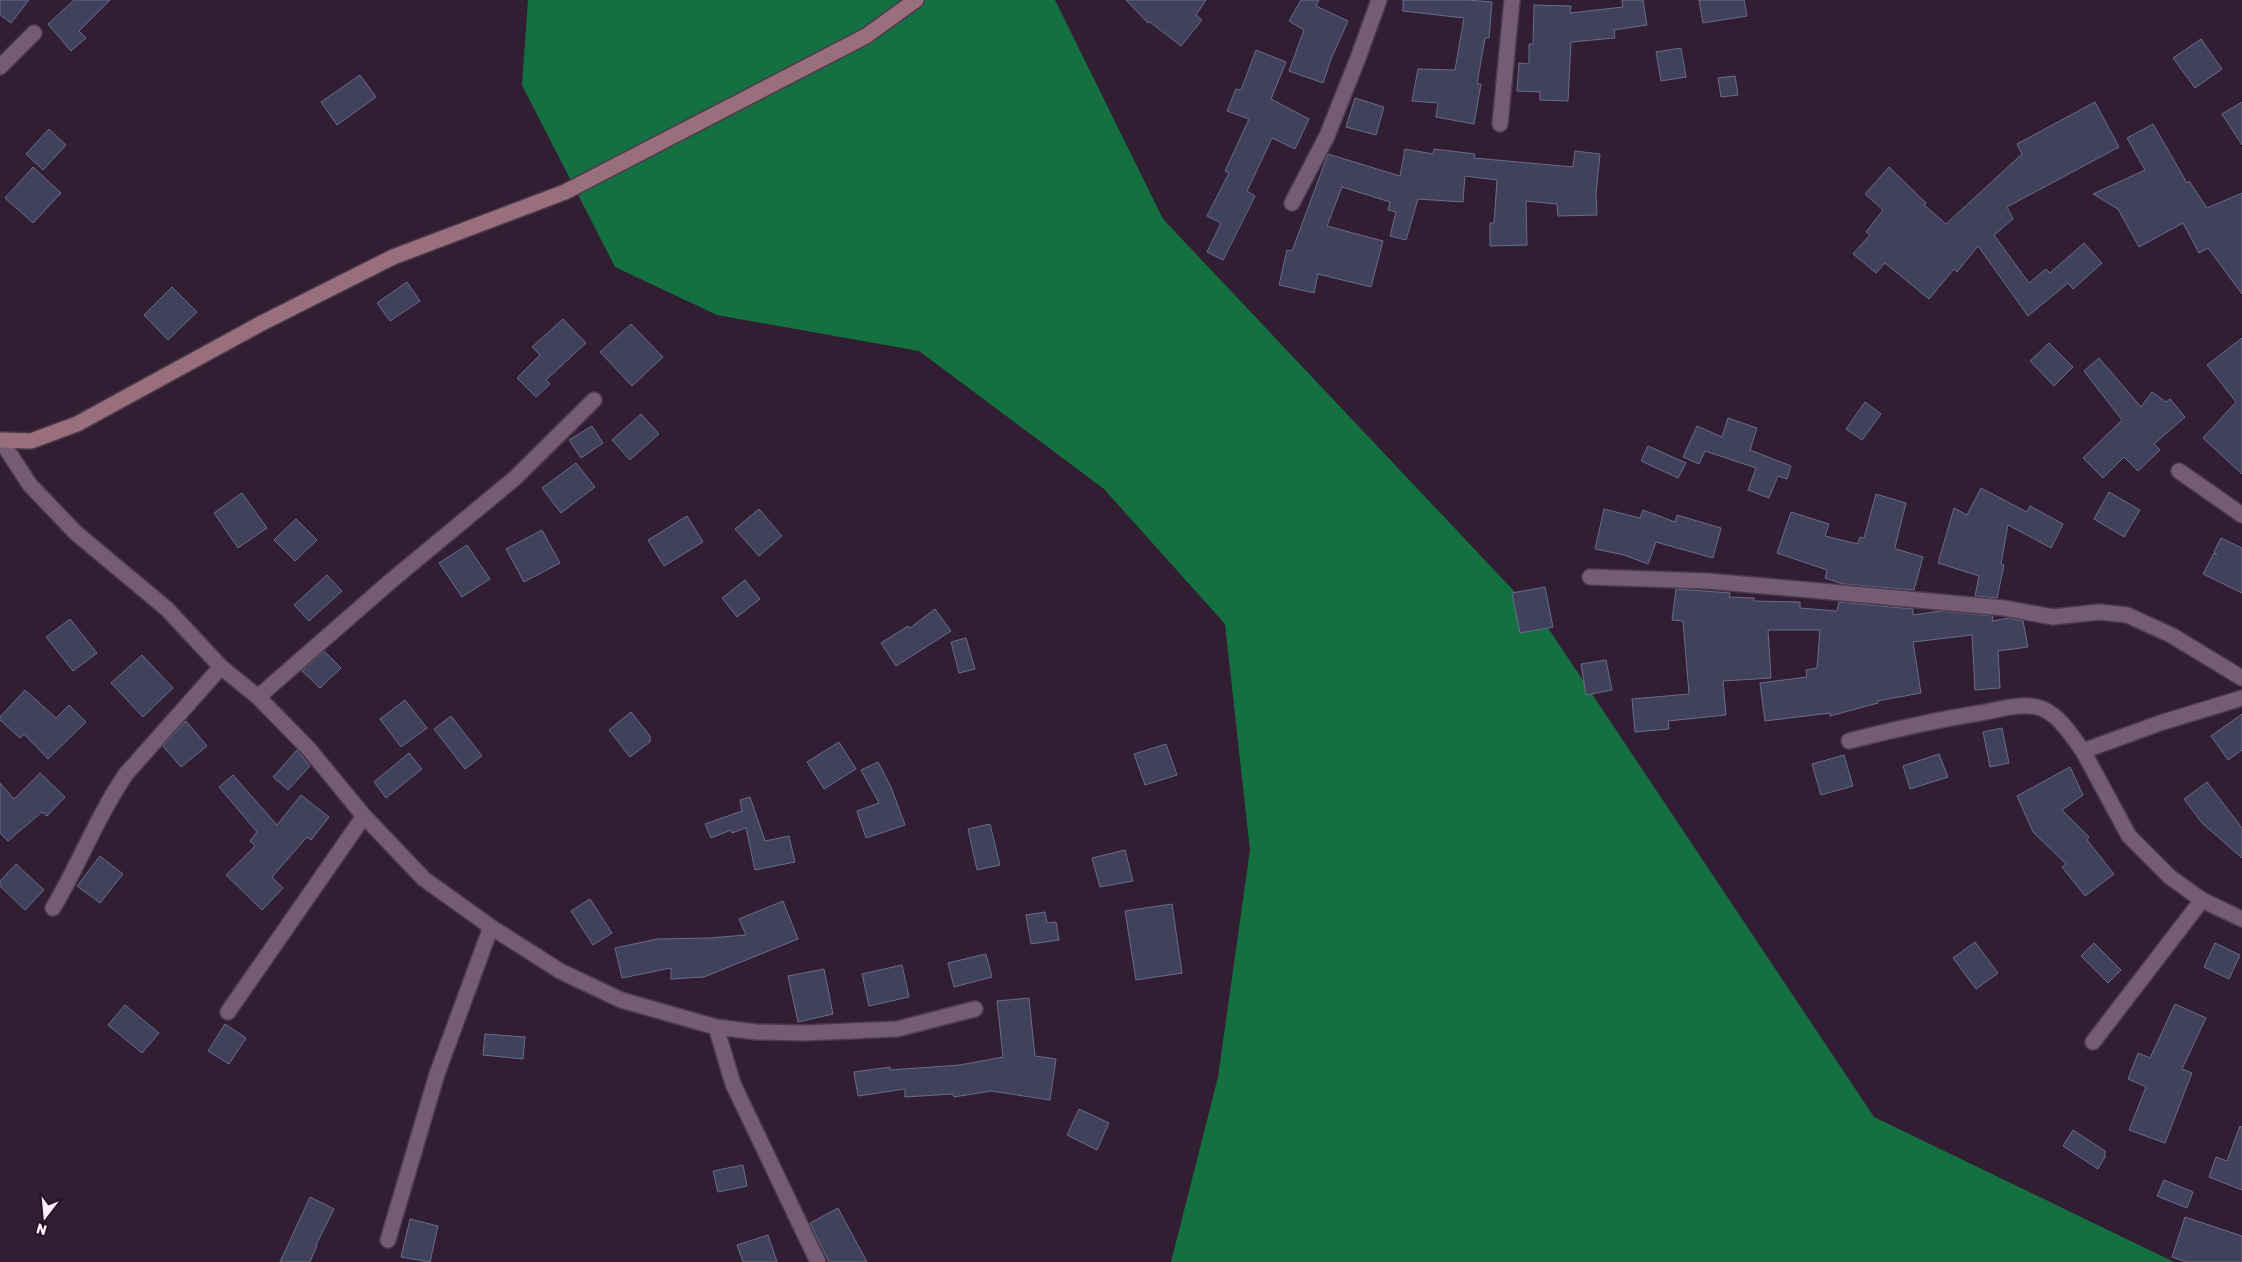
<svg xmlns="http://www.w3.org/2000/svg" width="2242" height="1262" viewBox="0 0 2242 1262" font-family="Rubik,sans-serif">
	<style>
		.forest { fill: #147041 }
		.building { fill: #40415c; stroke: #6a6c89 }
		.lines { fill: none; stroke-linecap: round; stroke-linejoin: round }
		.street-casing { stroke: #4b3a4c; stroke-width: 18 }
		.secondary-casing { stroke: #4b3a4c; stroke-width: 18 }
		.street { stroke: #745c73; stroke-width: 15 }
		.secondary { stroke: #9a6f7c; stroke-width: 15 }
	</style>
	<rect width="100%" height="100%" fill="#321e32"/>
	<path class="forest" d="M528 0H1055L1163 219 1546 625 1874 1117 2174 1262H1171L1218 1077 1250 850 1225 624 1104 489 919 351 717 315 615 267 522 85Z"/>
	<path class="building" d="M0 0H29L11 23 0 15Z
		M74 0H110L79 31 86 38 71 51 48 24Z
		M1126 0H1206L1196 15 1202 20 1181 46 1150 22 1148 23Z
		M1301 0H1319L1316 6 1348 21 1331 59 1323 83 1289 71 1304 30 1289 21Z
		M1403 0H1467L1492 2 1489 38H1485L1477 84H1481L1474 124 1436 117 1438 103 1412 101 1418 69 1455 70 1464 18 1403 11Z
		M1622 0H1643L1647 25 1614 30 1615 38 1571 42 1568 101 1540 100V92L1517 91 1519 63 1529 64V44H1533L1534 5 1571 6 1570 13 1623 7Z
		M1699 0H1744L1747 16 1703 23Z
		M2201 39 2222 69 2195 88 2173 58Z
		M1681 48 1686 77 1661 81 1656 52Z
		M1256 50 1286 62 1271 99 1309 119 1295 149 1272 138 1247 191 1255 196 1223 260 1207 252 1221 223 1207 216 1229 173 1225 171 1249 119 1227 111 1236 89 1241 90Z
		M360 75 376 97 337 125 321 102Z
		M1735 76 1738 95 1721 97 1718 78Z
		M1355 98 1384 107 1376 135 1346 127Z
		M2095 102 2119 147 2007 207 2013 219 1994 235 2029 283 2046 269 2050 273 2084 243 2102 263 2073 289 2068 283 2028 316 1978 246 1957 272 1954 269 1929 299 1885 263 1876 273 1853 254 1870 235 1866 232 1883 210 1865 194 1889 167 1926 203 1924 205 1946 224 2022 154 2017 144Z
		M2242 102V145L2222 114Z
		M2153 124 2187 183 2189 181 2207 208 2242 193V294L2208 248 2199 253 2183 223 2139 247 2118 209 2093 194 2145 170 2127 138Z
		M49 129 66 145 43 170 26 154Z
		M1405 149 1433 154 1434 149 1475 154 1474 158 1573 167 1575 151 1600 154 1596 194 1597 215 1558 216 1557 204 1526 201 1527 245 1490 246V223H1494L1497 180 1465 176 1463 202 1418 199 1406 240 1390 236 1396 212 1388 210 1390 202 1342 187 1327 226 1383 241 1371 287 1318 274 1314 293 1279 285 1287 250 1292 251 1328 154 1400 176Z
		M33 167 61 193 33 223 5 198Z
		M407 282 420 301 390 321 377 303Z
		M172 287 197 312 168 340 144 315Z
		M563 319 586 343 546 380 550 384 536 397 517 378 540 355 532 347Z
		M631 324 663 357 632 386 600 352Z
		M2242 338V474L2203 438 2236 402 2207 365Z
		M2049 343 2073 367 2054 386 2030 361Z
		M2099 358 2141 407 2152 392 2166 402 2170 399 2185 417 2154 444 2160 450 2138 471 2124 457 2103 478 2083 458 2122 420 2084 371Z
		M1865 402 1881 414 1862 440 1846 429Z
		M641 414 659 434 630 460 612 440Z
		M1728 418 1757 428 1750 450 1791 466 1787 479 1778 476 1769 498 1748 490 1756 468 1705 451 1699 464 1683 457 1697 426 1722 437Z
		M592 426 603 443 581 458 569 440Z
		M1648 446 1686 463 1678 478 1641 461Z
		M576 463 595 487 561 513 542 488Z
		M1981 488 2027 512 2030 506 2063 524 2051 548 2008 525 2001 564 2004 565 1997 598 1975 596 1979 576 1938 563 1954 508 1967 515Z
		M2109 492 2140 510 2124 537 2094 519Z
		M242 493 267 528 238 548 214 513Z
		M1876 494 1906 503 1895 547 1896 549 1923 557 1914 590 1843 584 1825 578 1827 570 1777 553 1791 512 1829 524 1825 536 1858 544 1860 537 1864 538Z
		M759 509 782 536 759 556 735 529Z
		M1604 509 1640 518 1643 510 1675 522 1677 515 1721 528 1713 558 1656 542 1648 564 1624 555 1595 549Z
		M687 516 703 542 664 566 648 540Z
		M296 519 317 540 295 561 274 540Z
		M542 530 560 563 524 582 506 549Z
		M2221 538 2242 548V593L2203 574 2214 553 2217 555 2214 552Z
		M467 545 490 579 462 597 439 563Z
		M327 575 342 591 309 621 294 605Z
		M745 580 760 599 737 617 722 598Z
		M1545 587 1553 627 1520 633 1512 593Z
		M1676 589 1730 593 1729 597 1754 598V601L1800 602V608L1837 611 1839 602 1913 609V615L1940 611 1993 616 1992 621 2009 618 2023 621 2028 647 1998 651 2000 688 1975 690 1972 635 1913 642 1921 693 1877 701 1878 703 1830 716V713L1765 721 1760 683 1807 677 1806 670 1817 668 1820 630H1768L1771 678 1723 681 1726 715 1668 721 1669 729 1635 732 1632 699 1689 694 1683 621 1672 620Z
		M935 609 951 631 896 666 881 643 908 626 910 628Z
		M70 619 97 653 73 671 46 637Z
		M966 638 975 669 959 673 951 642Z
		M324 651 341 668 320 688 302 671Z
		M142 655 173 688 143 717 111 683Z
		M1606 660 1612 690 1586 695 1581 664Z
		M25 690 56 718 69 705 86 722 48 759 24 734 20 738 0 720V717Z
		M405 700 427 728 401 747 380 719Z
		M631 712 650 736V742L630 757 609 730Z
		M2242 714V750L2228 760 2211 736Z
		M451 716 482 756 465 769 434 729Z
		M186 721 207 746 181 767 163 746Z
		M2002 728 2009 763 1990 767 1983 732Z
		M839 742 856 769 824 789 807 762Z
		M1166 744 1177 775 1145 785 1134 754Z
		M297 750 310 766 288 790 273 777Z
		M409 753 422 769 386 798 374 782Z
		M1939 754 1948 777 1910 789 1903 766Z
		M1844 755 1853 786 1821 795 1812 764Z
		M878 762 891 787 905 825 866 838 857 811 879 803 861 770Z
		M2070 767 2083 795 2062 810 2089 837 2087 840 2114 874 2085 896 2062 867 2066 864 2033 832 2017 796Z
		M40 773 65 797 47 816 42 812 8 841 0 833V783L14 799Z
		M233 775 277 825 301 795 329 817 311 840 307 837 272 877 283 888 262 910 226 875 255 846 250 841 257 832 219 787Z
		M2207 782 2242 828V858L2202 823 2184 799Z
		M750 797 765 841 789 836 795 862 755 870 746 828 732 833 731 830 711 838 705 824 742 811 740 800Z
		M990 824 1000 865 977 870 968 829Z
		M1125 850 1133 881 1100 887 1092 858Z
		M100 856 123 874 100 903 77 886Z
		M16 864 44 890 25 910 0 886V881Z
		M590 899 612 933 593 945 571 911Z
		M783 901 798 939 704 977 671 979V968L622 978 615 948 657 939 709 938 746 935 739 919Z
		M1172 904 1182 973 1136 980 1125 911Z
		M1045 912 1047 923 1056 922 1059 940 1031 944 1026 915Z
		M1975 942 1998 973 1976 989 1953 958Z
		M2094 943 2121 970 2108 983 2081 956Z
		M2215 943 2240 955 2229 979 2204 967Z
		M986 954 992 977 954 987 948 963Z
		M902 965 909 997 869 1006 862 974Z
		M824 969 833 1014 798 1022 788 976Z
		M1029 998 1035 1056 1056 1059 1050 1100 991 1091 954 1097 953 1094 905 1097V1089L858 1096 854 1072 890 1067V1070L960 1065 1003 1057 997 1001Z
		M2175 1004 2206 1018 2182 1069 2192 1073 2165 1143 2129 1130 2146 1087 2128 1079 2138 1053 2150 1058Z
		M125 1005 159 1033 142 1053 108 1025Z
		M225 1024 246 1038 229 1064 208 1051Z
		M485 1034 525 1037 523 1059 483 1055Z
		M1079 1109 1109 1123 1097 1150 1067 1135Z
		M2240 1126 2242 1127V1190L2209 1177 2216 1157 2227 1161Z
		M2073 1130 2105 1151V1157L2098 1169 2063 1146Z
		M743 1165 747 1186 718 1192 713 1171Z
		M2164 1180 2193 1192 2187 1208 2157 1196Z
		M310 1197 334 1209 316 1245H317L310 1262H280Z
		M838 1208 867 1262H829L810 1223Z
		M2185 1217 2242 1236V1262H2187L2172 1257Z
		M410 1219 438 1226 430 1262 401 1257Z
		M768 1235 777 1262H743L737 1245Z"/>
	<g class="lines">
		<defs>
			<path id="street" d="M0 67 34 33
				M1500 124 1512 0
				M1292 203 1327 136 1358 58 1379 0
				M2 442 30 485 76 533 167 609 221 667 258 697 308 748 364 816 424 879 491 927 560 971 621 1000 716 1027 757 1032 804 1033 897 1029 975 1009
				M2179 471 2242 515
				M1590 577 1707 581 1821 591 2004 608 2053 617 2099 612 2127 615 2171 635 2242 678
				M258 697 392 580 515 478 594 400
				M1849 741C1892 730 1936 720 1980 713 1998 710 2019 703 2037 707 2058 712 2071 735 2083 751L2160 723 2242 698
				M2083 751 2129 836 2170 877 2202 900 2242 919
				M53 908C79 865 97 816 126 774L221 667
				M228 1012 364 816
				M716 1027 733 1084 818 1262
				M2093 1042 2202 900
				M388 1240 437 1074 491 927"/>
			<path id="secondary" d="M0 440 31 441 77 424 262 323 393 257 565 192 866 36 916 0"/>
		</defs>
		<use href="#street" class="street-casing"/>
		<use href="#secondary" class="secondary-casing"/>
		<use href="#street" class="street"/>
		<use href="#secondary" class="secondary"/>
	</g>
	<g transform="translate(45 1217) rotate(196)" stroke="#281428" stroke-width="4" paint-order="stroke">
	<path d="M0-4L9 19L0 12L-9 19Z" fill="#fceefb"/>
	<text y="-8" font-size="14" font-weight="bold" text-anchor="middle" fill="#fceefb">N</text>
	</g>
</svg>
